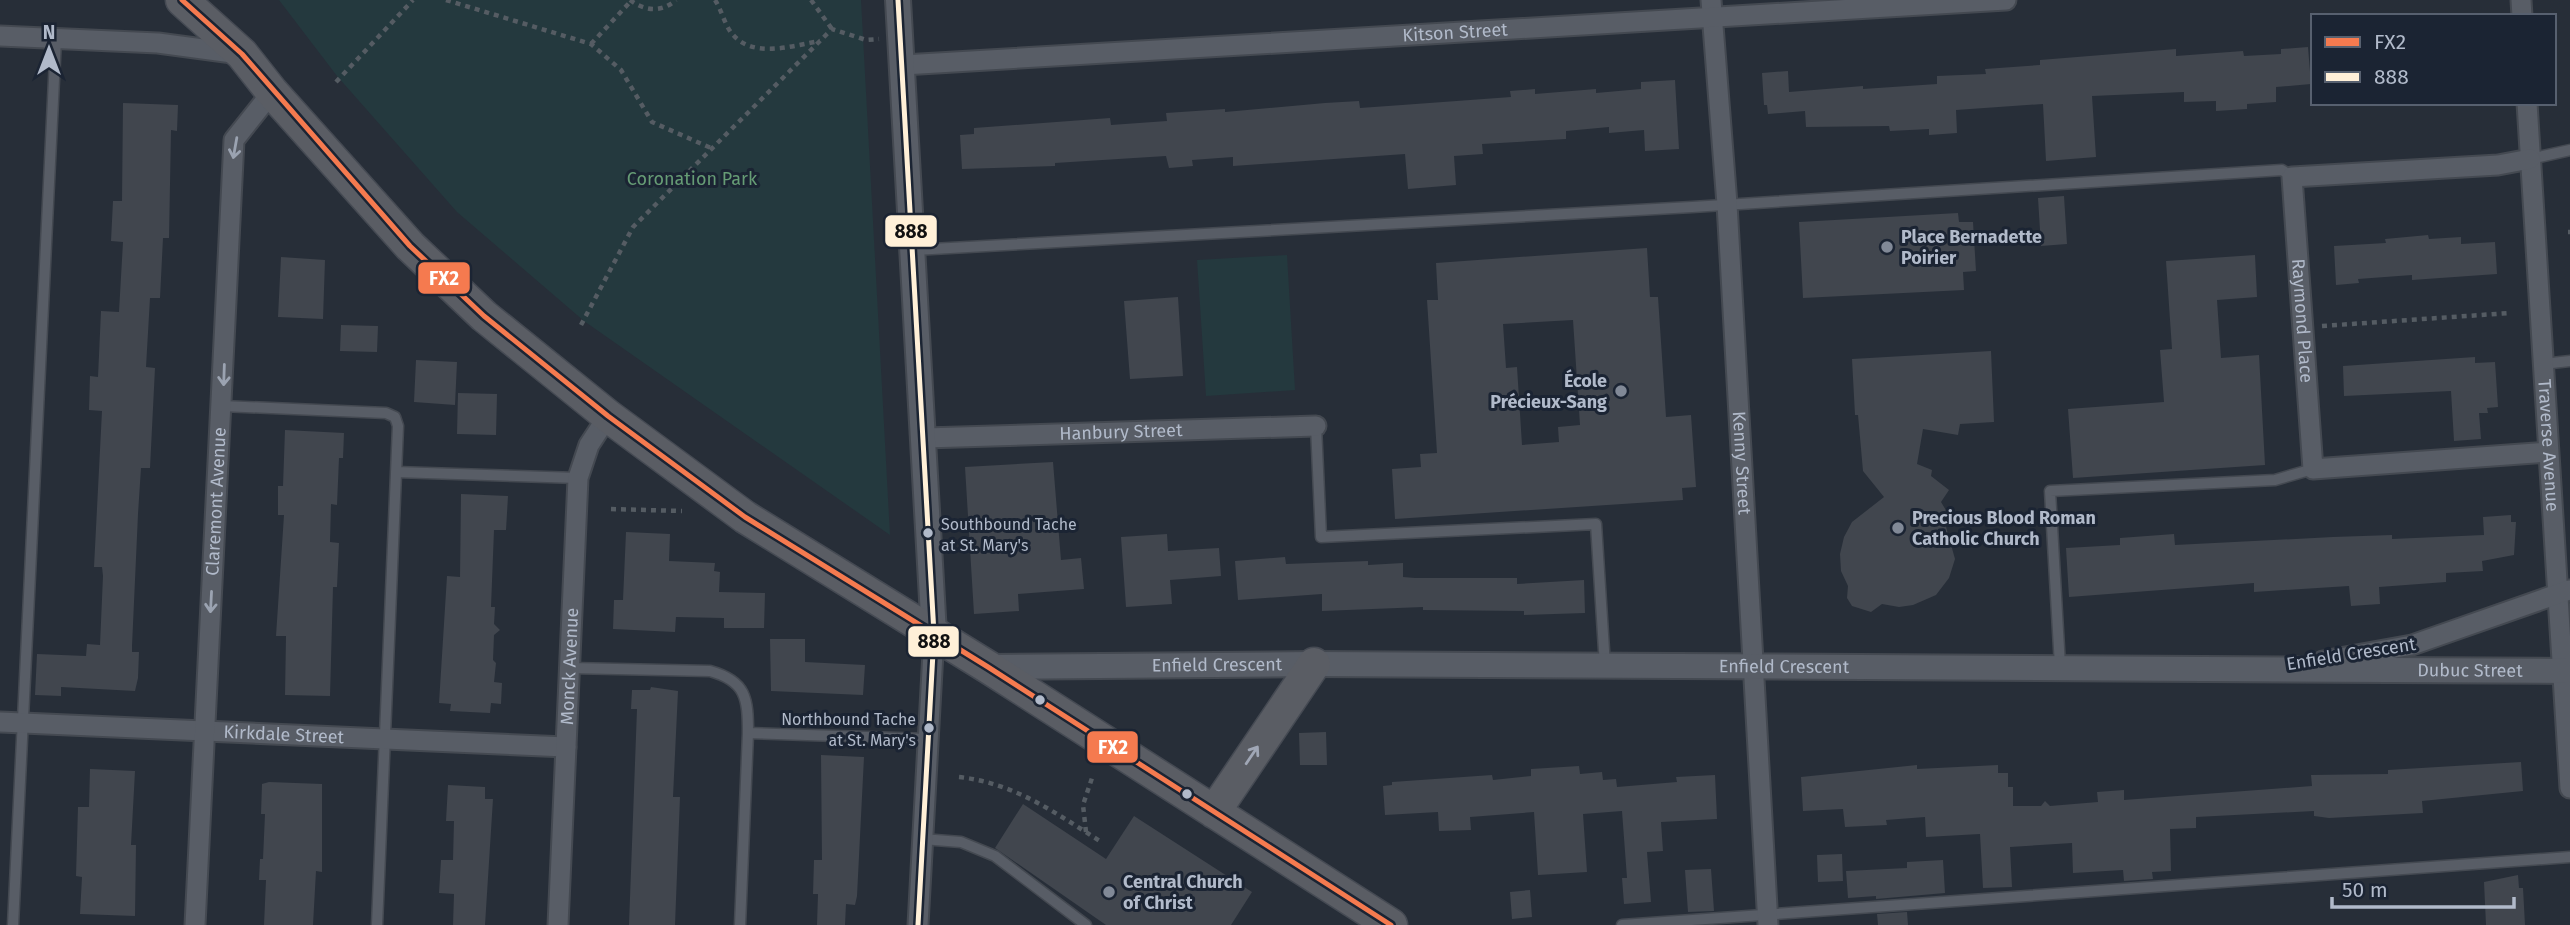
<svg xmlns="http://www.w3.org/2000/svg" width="2570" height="925" viewBox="0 0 2570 925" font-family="'Fira Sans',sans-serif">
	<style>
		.green { fill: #24393e }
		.building { fill: #41464e; fill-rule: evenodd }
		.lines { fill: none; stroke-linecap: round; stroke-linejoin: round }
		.service-casing { stroke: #444951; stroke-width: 13 }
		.minor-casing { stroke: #444951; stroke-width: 23 }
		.tertiary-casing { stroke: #444951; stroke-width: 28 }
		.trunk-casing { stroke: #454a53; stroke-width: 35 }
		.path { stroke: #555c63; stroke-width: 4.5; stroke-dasharray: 5 5; stroke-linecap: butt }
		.service { stroke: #585d66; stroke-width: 10 }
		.minor { stroke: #585d66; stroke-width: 19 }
		.tertiary { stroke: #585d66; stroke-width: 24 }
		.trunk { stroke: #5a5d64; stroke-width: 32 }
		.bus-1-casing { stroke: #1b2433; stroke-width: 10 }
		.bus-2-casing { stroke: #1b2433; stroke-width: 10 }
		.bus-1 { stroke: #f57a4f; stroke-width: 5 }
		.bus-2 { stroke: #fff0d8; stroke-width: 5 }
		.oneway { stroke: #9ba3b1 }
		.oneway2 { stroke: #a0a7b6 }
		.poi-dot { fill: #818997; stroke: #1b2433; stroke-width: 2.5 }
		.bus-dot { fill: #b1baca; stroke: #1b2433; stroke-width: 2.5 }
		.labels { text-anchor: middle; stroke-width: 6; stroke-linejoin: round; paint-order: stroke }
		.bus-label { font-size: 16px; fill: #b1baca; stroke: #1b2433; text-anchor: start }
		.street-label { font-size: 18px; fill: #b1baca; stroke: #1b2433 }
		.park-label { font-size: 18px; fill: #669c75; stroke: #1b2433 }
		.poi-label { font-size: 18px; font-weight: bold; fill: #b1baca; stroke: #1b2433; text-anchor: start }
		.line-badge { stroke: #1b2433; stroke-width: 2.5 }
		.badge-label { font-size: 19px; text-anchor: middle; font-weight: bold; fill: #fff }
		.pale-badge-label { font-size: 19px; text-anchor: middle; font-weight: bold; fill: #111 }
	</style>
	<rect width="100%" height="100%" fill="#272e38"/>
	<path class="green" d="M279 0H861L890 535 584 321 457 212 337 76Z
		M1287 255 1295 390 1206 396 1197 260Z"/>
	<path class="building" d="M2308 47 2311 84 2276 87V102L2247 104V109L2216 111V101L2184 102V92L2092 96 2096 157 2046 161 2043 104 1956 110 1957 133 1929 135V129L1890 131 1889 126 1806 127 1805 111 1768 114 1767 105H1764L1762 73 1788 71 1789 92 1863 86V89L1937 84V76L1986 74 1985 69 2040 65V60L2176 49V56L2243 51 2244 56 2281 54V49Z
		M1675 80 1679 149 1645 151 1644 130 1609 133V127L1566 131V139L1482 144 1483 154 1454 156 1456 185 1408 189 1405 154 1233 166V157L1192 160 1193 166 1169 168 1166 156 1055 163V166L962 169 960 135 974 134V128L1110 118 1111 125 1167 121 1166 113 1225 109V112L1325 103 1359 101 1360 108 1402 105 1511 97 1510 91 1535 89V94L1596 89V93L1641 89V82Z
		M123 103 178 105 177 131 171 130 169 238H163L160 298H150L146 367 155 368 150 468H141L138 514 132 646V652H139L138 678 135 691 61 687V696L35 695 37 654 86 656 87 644 100 645 103 576 102 567H94L102 411 89 410 90 376 98 377 101 311 119 312 123 242 111 241 113 201H122Z
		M2064 196 2067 244 2041 246 2038 198Z
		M1958 213 1959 222H1973L1976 271 1963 272 1964 290 1803 298 1799 222Z
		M2428 235 2429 239 2461 237V244L2495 242 2497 274 2412 280V275L2358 279 2359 283 2336 285 2334 246 2386 243 2385 239Z
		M1647 248 1650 297H1658L1666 417 1691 415 1696 487 1682 488 1683 500 1395 519 1392 469 1421 467 1420 454 1437 453 1427 300H1438L1436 263ZM1573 320 1580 425 1558 427 1559 442 1522 445 1517 367 1506 368 1503 324Z
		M2255 255 2257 297 2217 300 2221 358 2259 355 2265 465 2073 478 2068 409 2164 402 2160 350 2172 349 2166 261Z
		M281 257 325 260 323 319 278 317Z
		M1178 297 1183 376 1130 379 1124 301Z
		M341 325 378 326 377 352 340 351Z
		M1991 351 1994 422 1960 424 1958 435 1923 429 1917 464 1932 470 1931 476 1949 490 1941 502 1950 517 1945 523 1955 559 1949 578 1936 595 1913 605 1899 607 1882 604 1871 612 1852 606 1847 598 1848 586 1841 571 1840 554 1844 537 1852 522 1884 497 1863 471 1858 415H1855L1852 359Z
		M2475 357V363L2495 362 2498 407 2487 408 2488 413H2479L2481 439 2454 441 2451 391 2344 396 2343 366Z
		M416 360 457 362 455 405 414 402Z
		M458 393 497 394 496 435 457 434Z
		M285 430 344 433 343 458H339L337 505 331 504 330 542 339 543 337 587H333L330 696 285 695 286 636H276L284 515H278V486H283Z
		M1053 462 1061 560 1081 558 1084 589 1018 594 1019 611 974 614 965 467Z
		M461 494 508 496 506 530H494L491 607H495L494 624 500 630 494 635 493 660 496 663 494 682 502 683 501 704 491 703 490 713 450 711 451 704 439 703 447 576 460 577Z
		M2511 515V522H2516L2514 555 2482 561 2483 571 2446 573V582L2379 587 2380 604 2351 606 2349 586 2254 592V583L2069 597 2066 548 2120 545V538L2174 534 2175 545 2333 537 2392 535V539L2484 535 2483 517Z
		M626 532 670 534 669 561 715 563 714 571 720 572 719 592 765 593 764 628H724V618L676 617 675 632 613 629 614 600H623Z
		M1167 534 1168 551 1219 548 1221 576 1170 580 1172 604 1126 607 1121 537Z
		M1285 557 1286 564 1368 561V565L1403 563V577L1415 578H1517V584L1584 580 1585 613 1524 615V611L1423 610V607L1322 611V594L1238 600 1235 561Z
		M770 639H805V662L865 665 863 695 771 691Z
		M651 687 678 691 673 797H680L675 925H629L637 709H631L632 690H650Z
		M1326 732 1327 765H1300L1299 733Z
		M821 755 864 757 857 896 855 905 846 904 845 925H817L818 894H813L814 860H822Z
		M2521 762 2523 791 2422 801 2423 813 2329 818 2314 816V811L2196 817V828L2170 829 2171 871 2152 872 2153 879 2124 881 2123 870 2073 873 2072 843 2010 847 2012 887 1983 888 1980 834 1926 837 1925 817 1886 820 1887 825 1845 827 1843 809 1803 811 1801 777 1917 765V769L1998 765V773H2008V787H2013V806H2041L2045 801 2050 806 2098 802 2097 792 2124 790V800L2312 786 2311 775 2388 774V770Z
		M1579 766 1580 774 1602 772 1603 780 1616 779 1617 787 1677 782 1676 777 1715 775 1717 819 1661 822 1663 851 1647 852 1651 902 1624 904 1622 878H1627L1622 811 1583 814 1587 872 1538 875 1534 812 1470 817 1471 830 1439 831 1438 812 1385 815 1383 786 1392 785V782L1492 775 1493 780 1531 776V769Z
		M90 769 135 771 131 845H136L135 916 80 914 82 877 76 876 78 807H89Z
		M269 782 322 784V872L316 871 313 925H264L266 880H259L260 859H263L265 814H261L262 784Z
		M448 785 485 787V799H493L485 925H453L454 894 439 893 441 860H453L454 821H446Z
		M1023 804 1106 859 1134 816 1252 892 1231 925H1106L995 848Z
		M1842 854 1843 881 1818 882 1817 855Z
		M1943 860 1945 893 1876 899V896L1848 898 1846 871 1907 868V862Z
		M1711 869 1714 911 1688 912 1685 870Z
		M2518 875 2519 888H2523L2525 925H2486L2484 882Z
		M1530 890 1532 917 1512 919 1510 892Z
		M1907 912 1908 925H1878L1877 914Z"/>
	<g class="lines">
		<defs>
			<path id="service" d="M2530 159 2570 150
				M914 250 1692 207 2282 170 2292 177
				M2543 364 2570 361
				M222 406 386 413 395 417 398 426 377 925
				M1316 426 1321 537 1596 524 1605 666
				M396 472 578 478
				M2060 666 2050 491 2275 480 2313 469
				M570 668 710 671C746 681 748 698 748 733L740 925
				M748 733 927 739
				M922 839 961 842 995 856 1086 925
				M13 925 56 38
				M1622 925 2570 857"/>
			<g id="minor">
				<path id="s1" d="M1711 0 1727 204 1768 925"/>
				<path d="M2521 0 2522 16"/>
				<path d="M0 36 158 43 240 54"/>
				<path id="s2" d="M903 65 2006 0"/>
				<path id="s3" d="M2527 103 2570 788"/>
				<path id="s4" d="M2530 159 2498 165 2292 177 2313 469 2548 452"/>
				<path id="s5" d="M925 438 1316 426"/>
				<path d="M2323 661 2412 645 2569 590"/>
				<path id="s6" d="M0 722 566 747"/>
				<path id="s7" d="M195 925 234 140 272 92"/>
				<path id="s8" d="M558 925 578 478 589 445 608 416"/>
				<path d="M918 925 934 634"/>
			</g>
			<g id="tertiary">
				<path d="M898 0 934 634"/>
				<path id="s9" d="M988 667 1314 664 2570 671"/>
			</g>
			<path id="trunk" d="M182 0 242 54 272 92 410 246 484 316 608 416 745 517 988 667 1391 925
				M1214 812 1314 664"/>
		</defs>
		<use href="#service" class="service-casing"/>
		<use href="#minor" class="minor-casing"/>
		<use href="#tertiary" class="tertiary-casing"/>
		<use href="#trunk" class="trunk-casing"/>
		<path class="path" d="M446 0 591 44 621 70 652 122 711 148
			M630 0C645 11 661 13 676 0
			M715 0C721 9 724 22 730 31 750 60 791 46 820 41
			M811 0 832 29
			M591 44 631 1
			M336 82 413 0
			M2568 232H2570
			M581 325 633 227 832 29 866 40 879 39
			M2322 326 2510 313
			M611 509 682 511
			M959 777C1015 783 1057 814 1103 843
			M1086 832 1083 805 1092 778"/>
		<use href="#service" class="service"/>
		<use href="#minor" class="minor"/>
		<use href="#tertiary" class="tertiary"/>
		<use href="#trunk" class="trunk"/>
		<defs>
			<path id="bus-1" d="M182 0 242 54 410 246 484 316 608 416 745 517 988 667 1391 925"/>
			<path id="bus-2" d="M898 0 934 634 918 925"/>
		</defs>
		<use href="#bus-1" class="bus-1-casing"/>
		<use href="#bus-2" class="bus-2-casing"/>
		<use href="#bus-1" class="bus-1"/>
		<use href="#bus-2" class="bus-2"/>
	</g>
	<defs><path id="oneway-shaft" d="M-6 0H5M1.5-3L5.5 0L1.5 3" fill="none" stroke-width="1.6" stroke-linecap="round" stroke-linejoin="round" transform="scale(1.75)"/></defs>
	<g class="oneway">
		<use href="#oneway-shaft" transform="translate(235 148) rotate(100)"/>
		<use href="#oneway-shaft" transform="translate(224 375) rotate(92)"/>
		<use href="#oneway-shaft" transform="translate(211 602) rotate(93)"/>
	</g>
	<use class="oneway2" href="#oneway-shaft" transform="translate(1252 755) rotate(-56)"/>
	<g class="poi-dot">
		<circle cx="1887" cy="247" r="7"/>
		<circle cx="1621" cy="391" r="7"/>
		<circle cx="1898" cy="528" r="7"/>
		<circle cx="1109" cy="892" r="7"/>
	</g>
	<g class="bus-dot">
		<circle cx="928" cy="533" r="6"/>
		<circle cx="1040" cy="700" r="6"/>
		<circle cx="929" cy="728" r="6"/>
		<circle cx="1187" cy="794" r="6"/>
	</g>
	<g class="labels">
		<g class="bus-label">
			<text x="941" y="530">Southbound Tache<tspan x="941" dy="21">at St. Mary's</tspan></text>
			<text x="916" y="725" text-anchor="end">Northbound Tache<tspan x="916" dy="21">at St. Mary's</tspan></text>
		</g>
		<g class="street-label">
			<text dy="6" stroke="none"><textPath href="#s2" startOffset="553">Kitson Street</textPath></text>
			<text dy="6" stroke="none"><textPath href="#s4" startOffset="383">Raymond Place</textPath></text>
			<text dy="6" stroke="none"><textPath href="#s5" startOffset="196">Hanbury Street</textPath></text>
			<text dy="6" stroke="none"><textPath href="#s3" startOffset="343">Traverse Avenue</textPath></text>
			<text dy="6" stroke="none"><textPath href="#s1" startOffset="464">Kenny Street</textPath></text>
			<text dy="6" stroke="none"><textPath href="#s7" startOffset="424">Claremont Avenue</textPath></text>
			<text transform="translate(2351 654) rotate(-9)" y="6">Enfield Crescent</text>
			<text dy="6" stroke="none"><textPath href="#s9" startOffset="229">Enfield Crescent</textPath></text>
			<text dy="6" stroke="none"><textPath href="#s8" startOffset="259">Monck Avenue</textPath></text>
			<text dy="6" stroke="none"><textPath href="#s9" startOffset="796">Enfield Crescent</textPath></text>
			<text dy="6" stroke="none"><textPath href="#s9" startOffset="1482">Dubuc Street</textPath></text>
			<text dy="6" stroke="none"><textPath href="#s6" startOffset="284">Kirkdale Street</textPath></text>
		</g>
		<g class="park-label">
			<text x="692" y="185">Coronation Park</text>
		</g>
		<g class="poi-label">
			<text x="1901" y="243">Place Bernadette<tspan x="1901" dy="21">Poirier</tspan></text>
			<text x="1607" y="387" text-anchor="end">École<tspan x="1607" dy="21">Précieux-Sang</tspan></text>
			<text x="1912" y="524">Precious Blood Roman<tspan x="1912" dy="21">Catholic Church</tspan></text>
			<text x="1123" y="888">Central Church<tspan x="1123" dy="21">of Christ</tspan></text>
		</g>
	</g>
	<g class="line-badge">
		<rect x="884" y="214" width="54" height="34" rx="7" fill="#fff0d8"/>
		<rect x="417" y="261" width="54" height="34" rx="7" fill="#f57a4f"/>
		<rect x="907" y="625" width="53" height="33" rx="7" fill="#fff0d8"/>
		<rect x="1086" y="730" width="53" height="34" rx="7" fill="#f57a4f"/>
	</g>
	<g class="badge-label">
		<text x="444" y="285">FX2</text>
		<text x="1113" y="754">FX2</text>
	</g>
	<g class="pale-badge-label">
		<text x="911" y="238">888</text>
		<text x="934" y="648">888</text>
	</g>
	<rect x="2311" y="14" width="245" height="91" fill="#1b2433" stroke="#57606f" stroke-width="2"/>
	<rect x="2325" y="37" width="35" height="10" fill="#f57a4f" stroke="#57606f" stroke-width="2"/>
	<text x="2374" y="49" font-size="21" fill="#b1baca">FX2</text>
	<rect x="2325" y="72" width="35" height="10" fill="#fff0d8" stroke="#57606f" stroke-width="2"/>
	<text x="2374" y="84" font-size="21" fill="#b1baca">888</text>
	<g transform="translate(49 49)" stroke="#1b2433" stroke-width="5" paint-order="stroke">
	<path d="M0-5L12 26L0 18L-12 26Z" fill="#b1baca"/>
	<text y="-10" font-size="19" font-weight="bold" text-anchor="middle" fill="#b1baca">N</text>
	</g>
	<path d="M2332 897v10h182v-10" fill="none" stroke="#b1baca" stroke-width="3.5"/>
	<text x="2342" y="897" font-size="21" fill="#b1baca" stroke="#1b2433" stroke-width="5" paint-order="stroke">50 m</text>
</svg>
